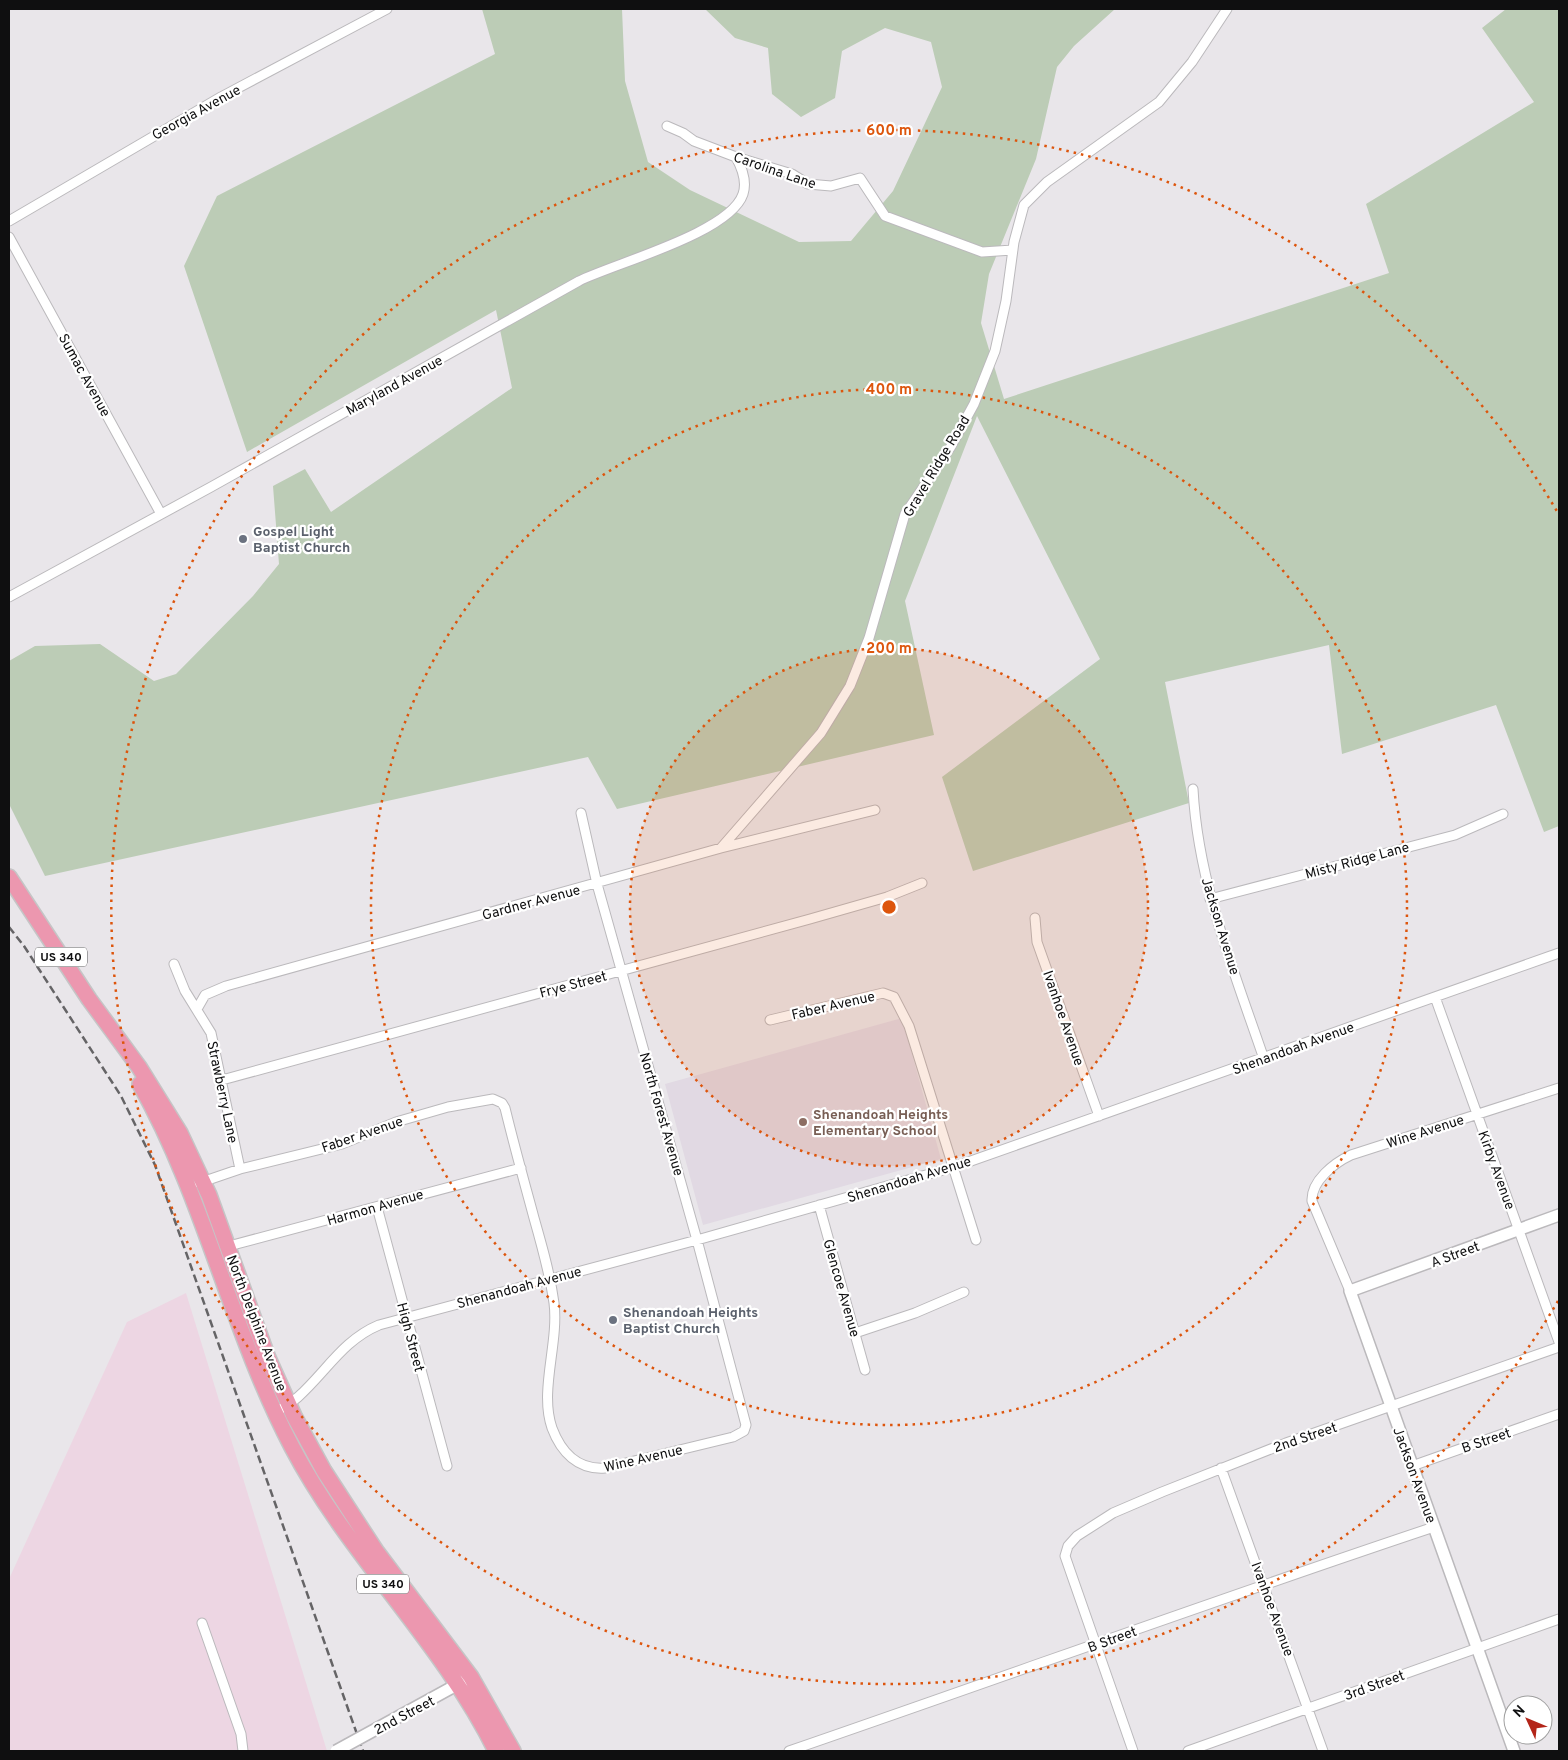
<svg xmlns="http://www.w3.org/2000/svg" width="1568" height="1760" viewBox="0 0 1568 1760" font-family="Overpass,sans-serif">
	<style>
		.industrial { fill: #edd6e3 }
		.built { fill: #e1d9e3 }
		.green { fill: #bcccb6 }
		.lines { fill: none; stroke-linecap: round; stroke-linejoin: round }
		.minor-casing { stroke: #bbb9bc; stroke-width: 11 }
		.tertiary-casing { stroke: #bbb9bc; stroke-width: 14 }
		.primary-casing { stroke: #c5c5c6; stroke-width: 18 }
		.minor { stroke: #fff; stroke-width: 9 }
		.tertiary { stroke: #fff; stroke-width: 11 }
		.primary { stroke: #ec97af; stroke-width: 15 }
		.rail { stroke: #656466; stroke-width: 2.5; stroke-dasharray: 8 4; stroke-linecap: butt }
		.tertiary-bridge-casing { stroke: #bbb9bc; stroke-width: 14; stroke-linecap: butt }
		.tertiary-bridge { stroke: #fff; stroke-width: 11 }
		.ring { fill: none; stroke: #dd550c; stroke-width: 2.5; stroke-dasharray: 2.5 5 }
		.worship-dot { fill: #6b7280; stroke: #fff; stroke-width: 2 }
		.education-dot { fill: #8d6e63; stroke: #fff; stroke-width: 2 }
		.labels { text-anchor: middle; stroke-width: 4.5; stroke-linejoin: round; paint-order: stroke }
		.shield { fill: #fff; stroke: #575758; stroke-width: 1 }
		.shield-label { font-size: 12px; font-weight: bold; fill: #0f0f10 }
		.street-label { font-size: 14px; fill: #0f0f10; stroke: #fff }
		.worship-label { font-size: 14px; font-weight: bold; fill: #5b616d; stroke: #fff; text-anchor: start }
		.education-label { font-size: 14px; font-weight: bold; fill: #785e54; stroke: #fff; text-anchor: start }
		.centre { fill: #dd550c; stroke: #fff; stroke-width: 2.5 }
		.ring-label { font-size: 15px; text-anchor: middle; font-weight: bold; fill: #dd550c; stroke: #fff; stroke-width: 4.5; stroke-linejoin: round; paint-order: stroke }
	</style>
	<rect width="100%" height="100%" fill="#e9e6ea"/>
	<path class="industrial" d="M186 1293 327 1751H9V1579L127 1322Z"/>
	<path class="built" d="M902 1018 941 1159 703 1225 665 1084Z"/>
	<path class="green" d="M482 9H622L625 81 648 162 690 190 799 242 851 241 893 191 942 87 931 42 885 28 842 51 835 98 801 117 772 94 768 48 735 38 705 9H1115L1074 46 1057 67 1036 159 989 274 981 323 1004 399 1389 273 1366 204 1534 102 1482 28 1506 9H1559V826L1544 832 1496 705 1342 754 1329 645 1165 682 1189 803 973 871 942 777 1100 659 977 416 905 601 934 735 617 809 588 757 45 876 9 804V661L35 646 100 644 154 681 176 674 253 596 279 564 273 486 305 469 331 512 512 388 496 310 247 452 184 266 217 196 495 54Z"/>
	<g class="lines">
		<defs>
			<path id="minor" d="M667 126 683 133 694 141 736 157 792 174 808 184 831 186 860 178 885 216 982 252 1013 250
				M9 221 221 97 387 9
				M9 237 161 514
				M9 597 211 487 579 281C615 263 730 233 743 194 747 182 742 168 736 157
				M1193 789C1198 883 1234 971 1264 1059
				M721 848 821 733 850 686 869 638 905 514 950 448 974 404 995 351 1006 301 1014 242 1024 205 1047 182 1159 102 1192 62 1227 9
				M1210 899 1455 835 1503 814
				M1035 918 1037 942 1099 1116
				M174 964 185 991 211 1033 240 1169
				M1435 997 1559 1342
				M197 1009 205 995 226 986 721 848 875 810
				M770 1020 883 993 894 997 909 1026 976 1240
				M222 1080 810 919 887 897 922 883
				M199 1183 240 1169 342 1144 396 1122 448 1107 493 1099 502 1103 505 1108C514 1145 524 1181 534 1218 542 1246 550 1274 554 1303 559 1343 539 1391 552 1428 561 1452 578 1470 605 1468L733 1437 744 1431 746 1425 697 1240 597 884 581 813
				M819 1205 865 1370
				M377 1207 447 1466
				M229 1246 521 1168
				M1350 1291 1312 1201C1311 1181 1334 1163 1351 1155L1559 1088
				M855 1333 915 1313 964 1292
				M275 1413C282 1408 291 1403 298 1397 326 1372 343 1340 379 1325L697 1240 954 1167 1559 953
				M1412 1466 1559 1414
				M1221 1468 1323 1751
				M202 1623 241 1734 243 1751
				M789 1751C1004 1677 1218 1599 1434 1527
				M1133 1751 1065 1556 1068 1546 1077 1536 1113 1513 1162 1492 1286 1443 1559 1347
				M1188 1751 1559 1619"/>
			<path id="tertiary" d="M378 1728 471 1677
				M1514 1751 1350 1291 1559 1215"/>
			<path id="primary" d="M9 877 89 999 139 1067 180 1133 209 1195 268 1358 294 1416 324 1471 376 1551 471 1677 513 1751
				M140 1084C205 1199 231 1331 292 1447 349 1556 442 1641 496 1751"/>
		</defs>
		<use href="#minor" class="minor-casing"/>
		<use href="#tertiary" class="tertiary-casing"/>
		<use href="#primary" class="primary-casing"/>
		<use href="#minor" class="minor"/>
		<use href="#tertiary" class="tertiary"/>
		<use href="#primary" class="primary"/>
		<path class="rail" d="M9 927 24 946 121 1096 155 1165 363 1751"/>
		<defs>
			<path id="tertiary-bridge" d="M336 1751 378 1728"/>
		</defs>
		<use href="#tertiary-bridge" class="tertiary-bridge-casing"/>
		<use href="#tertiary-bridge" class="tertiary-bridge"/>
	</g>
	<circle cx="889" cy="907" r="259" fill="#dd550c" fill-opacity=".12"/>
	<g class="ring">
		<circle cx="889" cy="907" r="259"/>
		<circle cx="889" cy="907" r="518"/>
		<path d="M1558 1301A777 777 0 1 1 1558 513"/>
	</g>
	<g class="worship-dot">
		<circle cx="243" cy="539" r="5"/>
		<circle cx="613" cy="1320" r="5"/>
	</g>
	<circle class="education-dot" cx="803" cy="1122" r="5"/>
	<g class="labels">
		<g class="shield">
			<rect x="35" y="947.5" width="52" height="19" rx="4"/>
			<rect x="357" y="1574.5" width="52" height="19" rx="4"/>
		</g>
		<g class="shield-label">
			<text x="61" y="961">US 340</text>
			<text x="383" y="1588">US 340</text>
		</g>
		<g class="street-label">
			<text transform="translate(196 112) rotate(-29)" y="5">Georgia Avenue</text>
			<text transform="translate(775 170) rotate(19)" y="5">Carolina Lane</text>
			<text transform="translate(85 375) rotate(61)" y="5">Sumac Avenue</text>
			<text transform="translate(394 385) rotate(-29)" y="5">Maryland Avenue</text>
			<text transform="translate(936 466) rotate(-59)" y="5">Gravel Ridge Road</text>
			<text transform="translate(1357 860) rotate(-15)" y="5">Misty Ridge Lane</text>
			<text transform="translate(531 902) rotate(-15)" y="5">Gardner Avenue</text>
			<text transform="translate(1221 926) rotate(73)" y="5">Jackson Avenue</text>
			<text transform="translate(573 984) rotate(-15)" y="5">Frye Street</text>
			<text transform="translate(833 1005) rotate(-13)" y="5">Faber Avenue</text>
			<text transform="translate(1064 1018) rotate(71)" y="5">Ivanhoe Avenue</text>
			<text transform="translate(1293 1048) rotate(-20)" y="5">Shenandoah Avenue</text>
			<text transform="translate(223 1092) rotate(78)" y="5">Strawberry Lane</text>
			<text transform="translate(662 1114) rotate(74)" y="5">North Forest Avenue</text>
			<text transform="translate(1425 1131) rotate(-18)" y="5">Wine Avenue</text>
			<text transform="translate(362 1134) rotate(-19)" y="5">Faber Avenue</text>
			<text transform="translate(1497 1170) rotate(70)" y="5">Kirby Avenue</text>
			<text transform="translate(909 1179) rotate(-17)" y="5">Shenandoah Avenue</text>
			<text transform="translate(375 1207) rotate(-16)" y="5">Harmon Avenue</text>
			<text transform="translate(1455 1254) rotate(-20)" y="5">A Street</text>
			<text transform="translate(519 1287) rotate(-15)" y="5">Shenandoah Avenue</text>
			<text transform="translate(842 1288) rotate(74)" y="5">Glencoe Avenue</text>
			<text transform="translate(257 1323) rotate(69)" y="5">North Delphine Avenue</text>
			<text transform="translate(411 1337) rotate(75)" y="5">High Street</text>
			<text transform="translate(1305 1437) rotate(-19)" y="5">2nd Street</text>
			<text transform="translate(1486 1440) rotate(-19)" y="5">B Street</text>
			<text transform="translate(643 1458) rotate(-13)" y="5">Wine Avenue</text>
			<text transform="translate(1415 1475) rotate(70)" y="5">Jackson Avenue</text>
			<text transform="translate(1273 1609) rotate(70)" y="5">Ivanhoe Avenue</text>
			<text transform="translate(1112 1639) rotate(-20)" y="5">B Street</text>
			<text transform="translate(1374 1685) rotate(-20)" y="5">3rd Street</text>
			<text transform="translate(404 1715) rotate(-28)" y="5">2nd Street</text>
		</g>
		<g class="worship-label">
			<text x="253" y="536">Gospel Light<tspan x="253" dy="16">Baptist Church</tspan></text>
			<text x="623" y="1317">Shenandoah Heights<tspan x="623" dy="16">Baptist Church</tspan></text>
		</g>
		<g class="education-label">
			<text x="813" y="1119">Shenandoah Heights<tspan x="813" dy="16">Elementary School</tspan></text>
		</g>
	</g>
	<circle cx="889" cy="907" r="8" class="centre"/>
	<g class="ring-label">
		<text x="889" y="135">600 m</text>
		<text x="889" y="394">400 m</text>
		<text x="889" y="653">200 m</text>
	</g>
	<rect width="1568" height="1760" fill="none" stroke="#0f0f10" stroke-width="20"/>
	<g transform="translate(1528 1720) rotate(314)"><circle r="24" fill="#ffffff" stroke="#9f9f9f"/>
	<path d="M0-4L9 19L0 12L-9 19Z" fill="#b32519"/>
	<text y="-8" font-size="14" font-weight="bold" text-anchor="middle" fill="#0f0f10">N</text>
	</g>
</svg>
